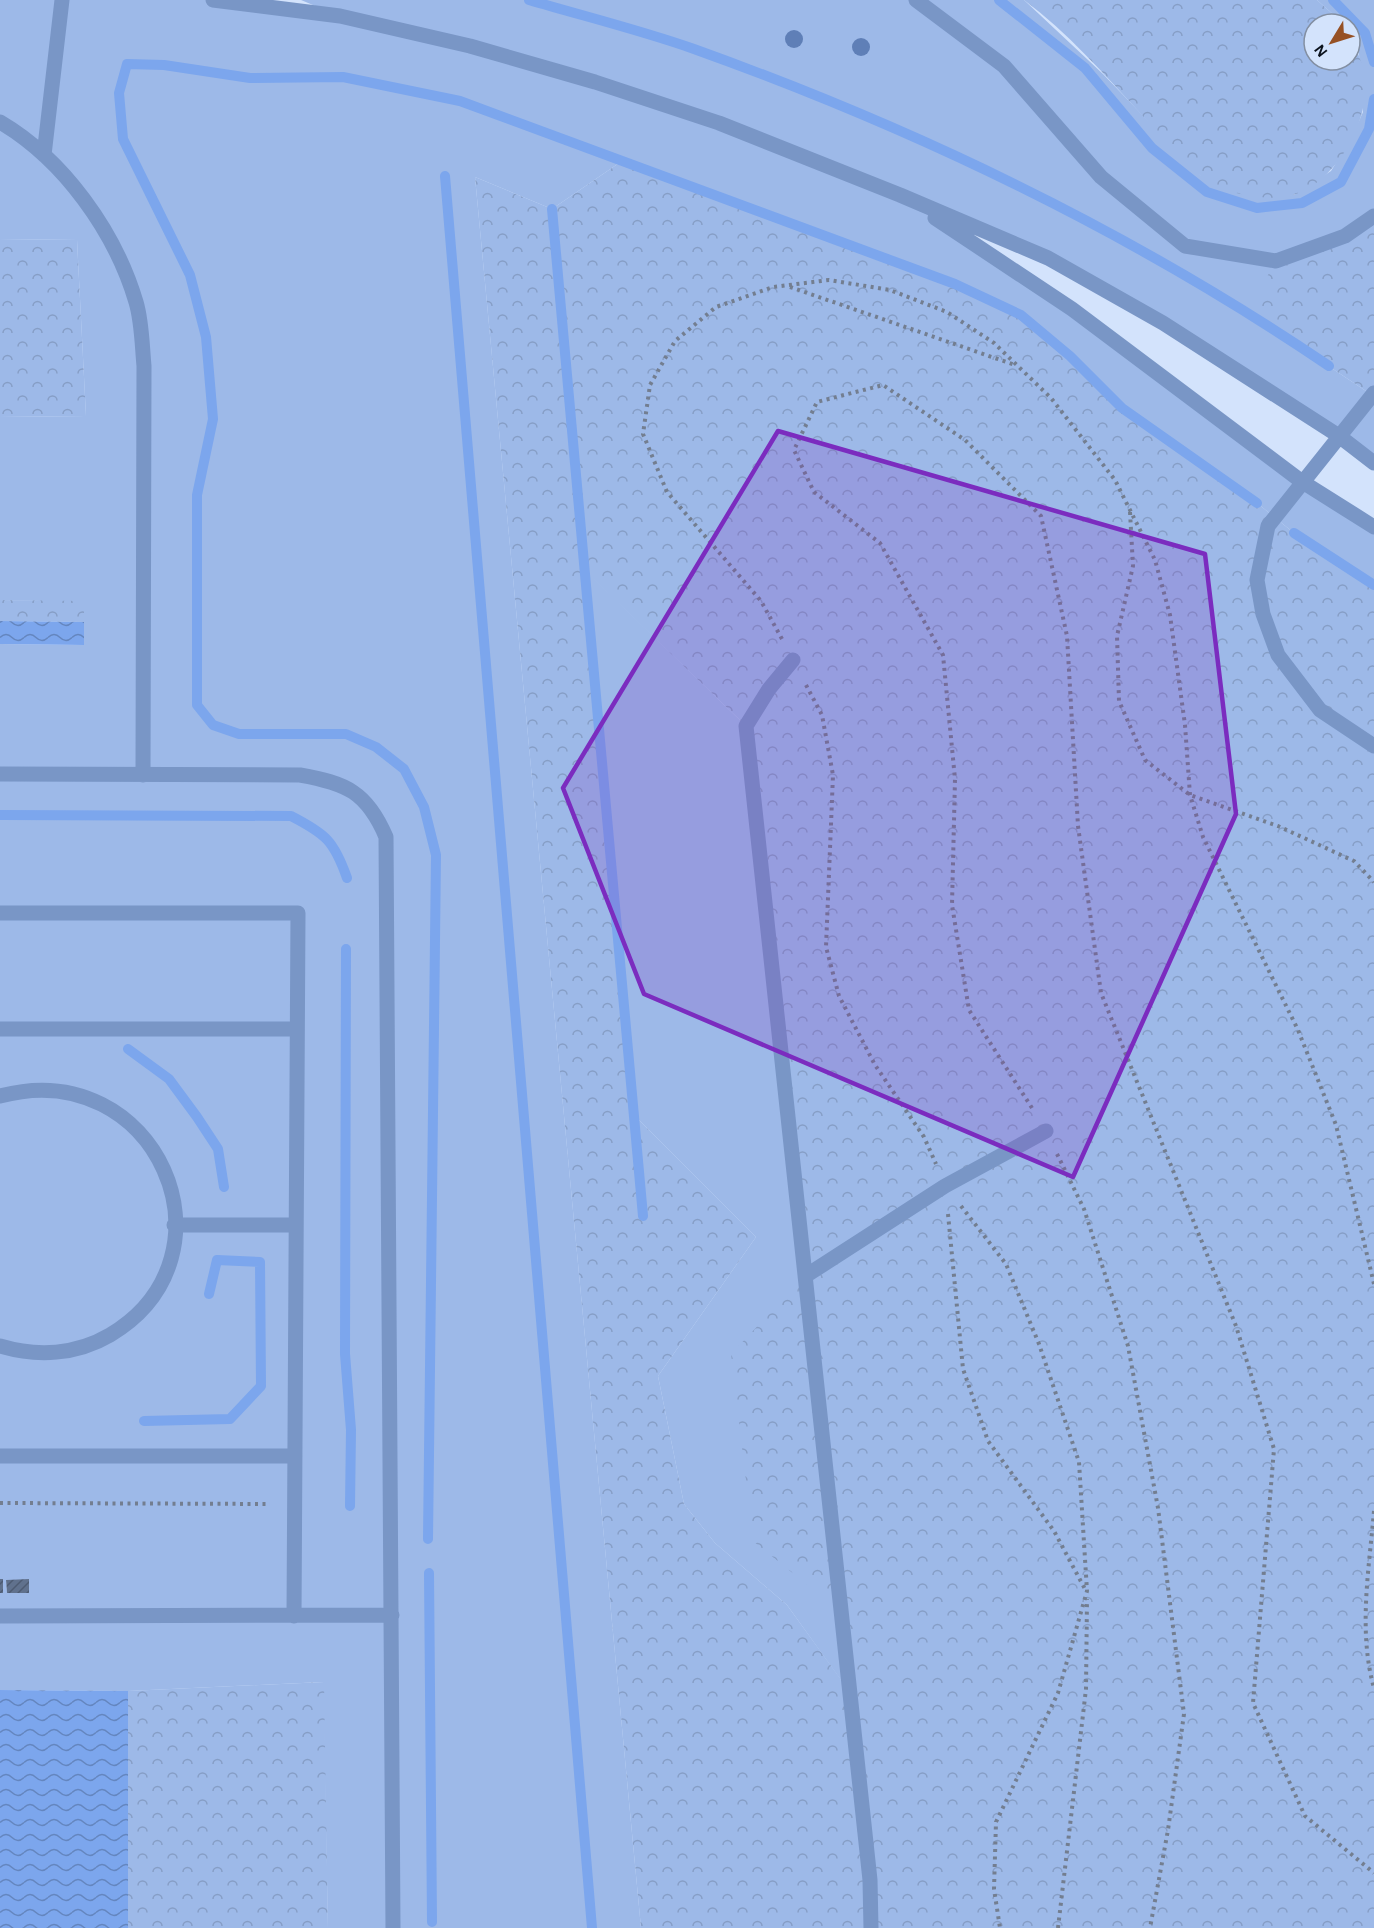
<svg xmlns="http://www.w3.org/2000/svg" width="1374" height="1928" viewBox="0 0 1374 1928" font-family="'Alegreya Sans',sans-serif">
	<style>
		.green { fill: #9db9e8; fill-rule: evenodd }
		.forest { fill: url(#forest-crowns); fill-rule: evenodd }
		.water { fill: url(#water-waves) }
		.lines { fill: none; stroke-linecap: round; stroke-linejoin: round }
		.stream { stroke: #7ca6ed; stroke-width: 10 }
		.building { fill: url(#building-hatch) }
		.path { stroke: #737e90; stroke-width: 4; stroke-dasharray: 3 4.5; stroke-linecap: butt }
		.service { stroke: #7996c6; stroke-width: 15 }
		.tree { fill: #5f7fb7 }
		.marked { fill: #7b2cbf; fill-opacity: 0.2; stroke: #7b2cbf; stroke-width: 4.5; stroke-linejoin: round }
	</style>
	<defs>
		<pattern id="forest-crowns" width="20" height="18" patternUnits="userSpaceOnUse" patternTransform="scale(1.5)"><rect width="20" height="18" fill="#9db9e8"/><path d="M2 6a3 3 0 1 1 6 0M12 15a3 3 0 1 1 6 0" fill="none" stroke="#869ec6"/></pattern>
		<pattern id="water-waves" width="16" height="10" patternUnits="userSpaceOnUse" patternTransform="scale(1.5)"><rect width="16" height="10" fill="#7ca6ed"/><path d="M0 5q4-4 8 0t8 0" fill="none" stroke="#6486bf"/></pattern>
		<pattern id="building-hatch" width="6" height="6" patternUnits="userSpaceOnUse" patternTransform="scale(1.5)"><rect width="6" height="6" fill="#60718d"/><path d="M-1 1l2-2M0 6l6-6M5 7l2-2" fill="none" stroke="#4d5b72"/></pattern>
	</defs>
	<rect width="100%" height="100%" fill="#d3e3fc"/>
	<path class="green" d="M0 0H213L337 15 301 0H1024L1103 74 1200 175 1255 196 1294 195 1331 171 1352 137 1363 112 1359 54 1350 35V24H1344L1317 0H1374V216L1247 312 1372 395 1374 393V463L1048 258 904 197 1374 527V585L1294 533 1257 503 1122 408 1070 356 1021 315 955 284 622 161 552 209 475 177 641 1928H328L323 1682 128 1691 0 1690V1593H3L0 1579V644L83 645 84 602 0 600V417L86 416 77 240 0 239ZM6 1580H29V1593H7Z
		M585 570 746 726 851 1694 787 1605 715 1543 684 1504 658 1376 756 1237 634 1115Z"/>
	<path class="forest" d="M1024 0H1317L1344 24H1314V60H1350V35C1357 50 1364 66 1365 83 1368 125 1335 182 1293 195 1274 201 1245 196 1226 190 1192 178 1165 140 1141 114 1105 75 1067 32 1024 0Z
		M622 161 955 284 1021 315 1070 356 1122 408 1257 503 1294 533 1374 585V1928H641L475 177 552 209ZM585 571 746 726 807 1274 731 1354 753 1541 842 1613 850 1692 787 1605 715 1543 684 1504 658 1376 756 1237 634 1115Z
		M1374 216V393L1372 395 1247 312 1276 261Z
		M0 239 77 240 86 416 0 417Z
		M0 600 84 601V622L0 621Z
		M324 1682 328 1928H128V1691Z"/>
	<path class="water" d="M0 621 84 622V645L0 644Z
		M0 1690 128 1691V1928H0Z"/>
	<g class="lines">
		<path class="stream" d="M529 0C583 16 640 30 694 49 917 129 1133 233 1329 366
			M999 0 1085 68 1152 148 1207 192 1257 208 1302 203 1341 182 1369 129 1374 99
			M1333 0 1365 33 1374 62
			M445 176 592 1928
			M552 209 643 1216
			M1294 533 1374 585
			M0 815 291 816C326 834 334 841 347 878
			M346 949 345 1354 351 1430 350 1506
			M128 1049 169 1079 197 1117 218 1149 224 1187
			M144 1421 230 1419 261 1386 260 1262 217 1260 209 1294
			M428 1539 436 855 424 807 404 769 376 747 346 734H239L213 725 197 705V495L213 419 206 337 190 275 123 139 119 93 127 64 164 65 250 78 343 77 460 101 955 284 1021 315 1070 356 1122 408 1257 503
			M429 1573 432 1922"/>
	</g>
	<path class="building" d="M0 1579H3V1593H0Z
		M29 1579V1593H7L6 1580Z"/>
	<g class="lines">
		<path class="path" d="M790 287 1015 365
			M1130 512 1133 566 1117 636 1119 701 1145 760 1190 795 1278 826 1354 861 1374 882
			M782 639 761 601 667 492 643 434 650 385 675 341 716 307 773 287 829 280 890 290 947 312 994 343 1051 398 1115 480 1155 560 1170 615 1185 725 1190 795 1203 837 1298 1030 1336 1125 1374 1284
			M806 685 822 715 833 775 826 947 839 996 875 1065 924 1137 936 1164
			M1032 1108 969 1010 952 905 955 779 943 655 880 543 814 492 794 450 817 402 883 385 965 440 1041 516 1067 636 1078 826 1101 993 1236 1326 1274 1449 1253 1703 1305 1816 1374 1873
			M1057 1154 1084 1209 1128 1346 1158 1508 1184 1714 1168 1830 1150 1928
			M961 1206 1006 1264 1039 1344 1079 1462 1087 1591 1058 1693 996 1822 994 1889 1000 1928
			M948 1214 963 1369 988 1441 1054 1531 1085 1589
			M0 1503 270 1504
			M1374 1511C1369 1569 1358 1632 1374 1688
			M1058 1928 1086 1689 1087 1599"/>
		<path class="service" d="M213 0 340 16 470 46 595 82 719 123 900 195 1048 258 1163 323 1339 436 1374 463
			M916 0 1004 66 1101 177 1185 246 1276 261 1345 236 1374 216
			M0 122C63 159 115 231 136 302 142 322 142 345 144 366L143 775
			M44 155 62 0
			M935 218 1072 309 1301 481 1374 527
			M1374 393 1268 526 1257 580 1263 614 1278 655 1320 710 1374 746
			M793 660 769 689 746 726 870 1880 871 1928
			M0 774 300 775C346 783 367 792 386 837L393 1928
			M0 913H298L294 1616
			M0 1029H297
			M0 1096C156 1054 244 1255 110 1335 76 1355 37 1357 0 1346
			M174 1225H296
			M807 1275 945 1186 1046 1131
			M0 1456H295
			M0 1616 392 1615"/>
	</g>
	<g class="tree">
		<circle cx="794" cy="39" r="9"/>
		<circle cx="861" cy="47" r="9"/>
	</g>
	<path class="marked" d="M778 431 1205 554 1236 814 1073 1177 644 994 563 788Z"/>
	<g transform="translate(1332 42) rotate(232)"><circle r="28" fill="#d3e3fc" stroke="#838fa2" stroke-width="1.5"/>
	<path d="M0-4.5L10 22L0 15L-10 22Z" fill="#965125"/>
	<text y="-9" font-size="16" font-weight="bold" text-anchor="middle" fill="#0b121c">N</text>
	</g>
</svg>
